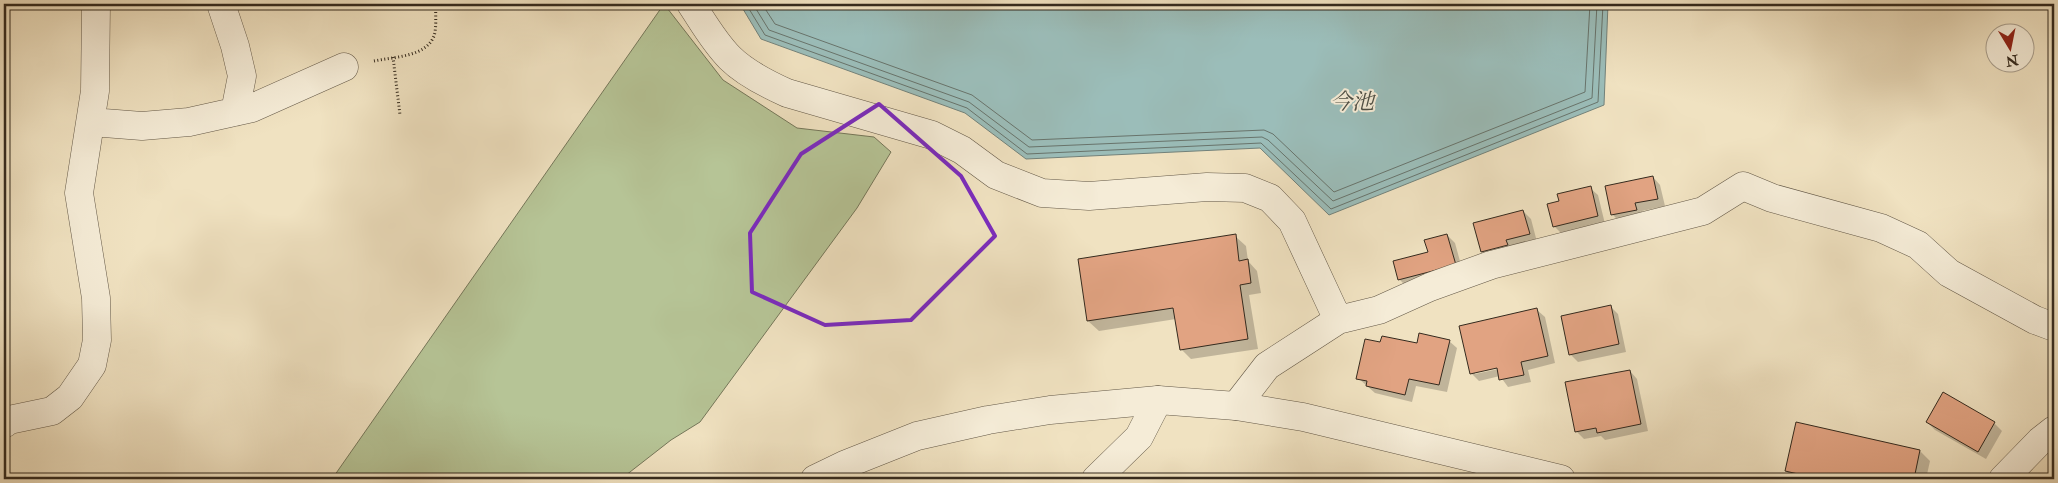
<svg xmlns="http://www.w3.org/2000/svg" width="2058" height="483" viewBox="0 0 2058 483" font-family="'IM FELL Double Pica','Noto Serif JP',serif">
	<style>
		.green { fill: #b6c496; stroke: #75775a }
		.water { fill: #9bbdb9; stroke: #72827b }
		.shadow { fill: #0003; fill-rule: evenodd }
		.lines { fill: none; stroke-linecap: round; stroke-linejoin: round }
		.shore { stroke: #68746c; stroke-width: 1 }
		.building { fill: #e1a382; stroke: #342a1e }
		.minor-casing { stroke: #635847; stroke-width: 29 }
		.tertiary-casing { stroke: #635847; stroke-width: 29 }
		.path { stroke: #342a1e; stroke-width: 3; stroke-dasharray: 1 2.5; stroke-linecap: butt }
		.minor { stroke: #f5ecd7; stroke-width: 28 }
		.tertiary { stroke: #f5ecd7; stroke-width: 28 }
		.marked { fill: none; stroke: #7b2cbf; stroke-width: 4; stroke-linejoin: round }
		.labels { text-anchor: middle; stroke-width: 4; stroke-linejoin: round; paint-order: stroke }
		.water-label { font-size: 22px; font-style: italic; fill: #4e4f45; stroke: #f5ecd7 }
	</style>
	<rect width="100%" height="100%" fill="#f0e2c1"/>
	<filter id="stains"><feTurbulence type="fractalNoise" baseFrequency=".004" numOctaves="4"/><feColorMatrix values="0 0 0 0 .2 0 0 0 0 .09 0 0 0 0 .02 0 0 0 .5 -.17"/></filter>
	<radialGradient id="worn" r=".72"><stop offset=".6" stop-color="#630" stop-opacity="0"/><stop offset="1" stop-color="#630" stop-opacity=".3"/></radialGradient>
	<path class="green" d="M664 4 723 80 797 128 874 137 891 152 857 208 700 422 671 440 621 479H332Z"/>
	<path class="water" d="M740 4H1608L1604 105 1329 215 1260 148 1026 159 965 113 761 39Z"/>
	<path class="shadow" d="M1653 177 1660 185 1665 206 1642 211 1644 218 1620 222 1612 214Z
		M1590 188 1598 195 1605 224 1562 234 1554 226 1560 202Z
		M1523 211 1531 219 1537 242 1490 259 1482 252Z
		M1447 235 1455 243 1463 272 1407 287 1399 279Z
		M1235 236 1246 246 1248 261 1257 271 1261 293 1249 295 1258 349 1191 359 1181 349 1176 319 1099 331 1088 321Z
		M1611 307 1618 314 1626 352 1578 362 1570 354Z
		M1537 310 1545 317 1555 363 1528 370 1531 382 1508 387 1500 376 1479 381 1471 373ZM1503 366V368L1475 374V372Z
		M1449 341 1457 348 1447 392 1416 386 1412 402 1375 393 1358 378 1381 344 1418 345Z
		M1630 371 1637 379 1648 431 1605 440 1601 436 1584 439 1576 431Z
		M1944 394 1994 423 2002 431 1986 459 1935 430 1927 422Z
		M1920 451 1930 461 1926 479H1795L1786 471Z"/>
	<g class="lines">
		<path class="shore" d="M746 4 765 35 967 108 1027 154 1261 143 1331 209 1598 102 1603 4
			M753 4 769 30 969 102 1029 147 1262 137 1268 140 1333 201 1592 98 1597 4
			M762 4 775 24 972 95 1032 140 1264 130 1273 134 1334 192 1585 92 1590 4"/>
	</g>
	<path class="building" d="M1653 176 1658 199 1635 203 1637 210 1611 215 1605 186Z
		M1591 186 1598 216 1553 227 1547 204 1559 201 1557 194Z
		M1523 210 1530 234 1506 240 1508 245 1481 252 1473 223Z
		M1236 234 1239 261 1248 259 1251 283 1240 285 1248 339 1180 350 1173 308 1087 321 1078 259Z
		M1447 234 1456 265 1398 280 1393 261 1428 252 1424 240Z
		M1611 305 1619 344 1569 355 1561 316Z
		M1537 308 1548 356 1521 362 1524 375 1499 380 1497 368 1470 374 1459 326Z
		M1419 333 1450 340 1439 385 1409 379 1405 395 1366 386 1367 381 1356 379 1365 339 1380 342 1382 336 1417 343Z
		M1630 370 1641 424 1597 433 1596 428 1575 432 1565 382Z
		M1943 392 1995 422 1978 452 1926 422Z
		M1796 422 1920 450 1914 479H1807V476L1785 471Z"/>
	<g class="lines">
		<defs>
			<path id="minor" d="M221 4 235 46 242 76 235 112
				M691 4C703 22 714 42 730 58 745 73 767 84 787 93L932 135 962 150 996 175 1042 193 1089 196 1207 187 1245 188 1270 198 1292 221 1338 320
				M91 122 142 126 189 122 252 108 344 67
				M1236 406 1267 366 1338 320 1379 310 1430 287 1491 265 1703 211 1743 186 1772 198 1881 228 1918 245 1949 273 2035 320 2054 327
				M4 424 9 420 52 411 70 397 92 365 97 340 96 298 79 193 95 91 96 4
				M1096 479 1139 437 1158 400
				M2003 479 2040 441 2054 430"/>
			<path id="tertiary" d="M815 479 844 465 917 436 988 420 1050 410 1158 400 1236 406 1303 417 1561 479"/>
		</defs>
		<use href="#minor" class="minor-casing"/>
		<use href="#tertiary" class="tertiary-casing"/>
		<path class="path" d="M393 57 400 115
			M374 61C393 57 426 57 434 36 437 27 435 13 436 4"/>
		<use href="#minor" class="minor"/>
		<use href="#tertiary" class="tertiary"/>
	</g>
	<path class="marked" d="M879 104 961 176 995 236 911 320 825 325 752 292 750 233 801 154Z"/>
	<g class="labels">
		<g class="water-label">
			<text x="1352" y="109">今池</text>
		</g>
	</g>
	<rect width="2058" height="483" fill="none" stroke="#f0e2c1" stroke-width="20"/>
	<rect x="5" y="5" width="2048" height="473" fill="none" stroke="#342a1e" stroke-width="2.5"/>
	<rect x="10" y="10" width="2038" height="463" fill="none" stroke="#342a1e"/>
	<g transform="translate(2010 48) rotate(170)"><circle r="24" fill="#f5ecd7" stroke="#a89e8d"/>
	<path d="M0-4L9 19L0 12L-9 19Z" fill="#8f2418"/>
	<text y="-8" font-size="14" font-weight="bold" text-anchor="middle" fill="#342a1e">N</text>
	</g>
	<rect width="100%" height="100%" filter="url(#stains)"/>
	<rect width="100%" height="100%" fill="url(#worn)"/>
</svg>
